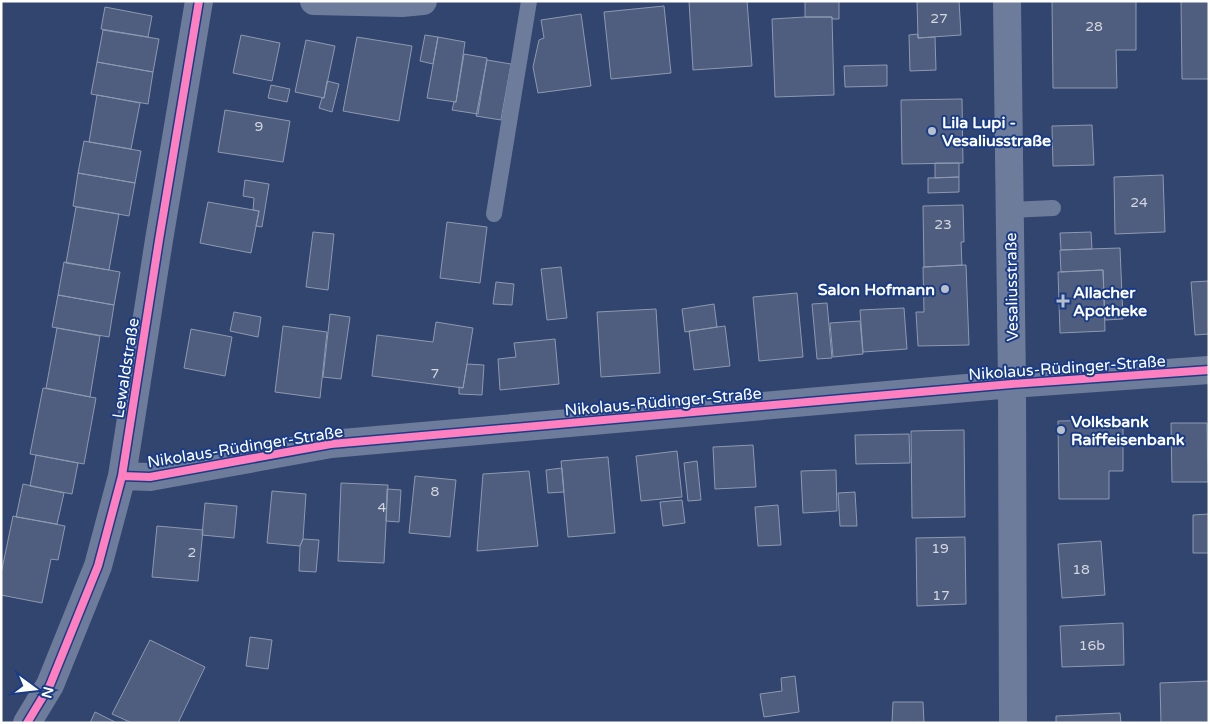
<svg xmlns="http://www.w3.org/2000/svg" width="1210" height="724" viewBox="0 0 1210 724" font-family="'Varela Round',sans-serif">
	<style>
		.building { fill: #4f5e7e; stroke: #8d99b2 }
		.lines { fill: none; stroke-linecap: round; stroke-linejoin: round }
		.service { stroke: #6e7c9c; stroke-width: 16 }
		.minor { stroke: #6e7c9c; stroke-width: 28 }
		.cycleway-casing { stroke: #1a3c87; stroke-width: 11 }
		.cycleway { stroke: #ff80c0; stroke-width: 8 }
		.poi-dot { fill: #b7becc; stroke: #1a3c87; stroke-width: 2 }
		.labels { text-anchor: middle; stroke-width: 4; stroke-linejoin: round; paint-order: stroke }
		.number-label { font-size: 14px; fill: #d3d7df }
		.poi-label { font-size: 16px; font-weight: bold; fill: #fff; stroke: #1a3c87; text-anchor: start }
		.street-label { font-size: 16px; fill: #fff; stroke: #1a3c87 }
	</style>
	<rect width="100%" height="100%" fill="#32456e"/>
	<path class="building" d="M689 1H747L752 66 693 70Z
		M805 1H839V19H832V17H805Z
		M917 1H959L961 35 918 38Z
		M1052 1H1136V50H1116L1117 88H1053Z
		M1181 1H1209V79H1182Z
		M664 6 671 73 611 79 604 12Z
		M105 7 152 16 148 37 101 29Z
		M581 14 591 86 538 93 533 67 539 40 544 38 541 20Z
		M805 17H832L834 95 775 97 772 19Z
		M103 30 159 39 153 72 97 62Z
		M918 34V38L935 37 936 70 910 71 909 35Z
		M241 35 280 43 272 81 233 73Z
		M425 35 438 37 433 64 420 61Z
		M357 37 412 46 399 121 343 111Z
		M438 37 465 42 456 102 427 98Z
		M306 40 335 46 324 98 295 92Z
		M464 54 487 58 478 114 452 110 454 102H456Z
		M487 60 511 64 501 120 476 116Z
		M97 62 153 72 148 104 91 94Z
		M887 65V86L845 87 844 66Z
		M327 81 339 84 332 112 319 108 322 98H324Z
		M271 85 290 89 287 102 268 98Z
		M97 95 140 103 131 149 89 142Z
		M962 99 963 163 902 164 901 100Z
		M225 110 290 121 283 162 218 152Z
		M1092 125 1094 165 1053 166 1052 126Z
		M84 141 141 151 135 183 78 173Z
		M935 163H959V177L935 178Z
		M78 173 135 183 129 216 73 206Z
		M1163 175 1165 232 1115 234 1114 177Z
		M959 177V192L928 193V178Z
		M245 180 269 184 262 227 256 226 259 211 253 210 254 198 243 196Z
		M208 202 259 211 251 253 200 243Z
		M963 205 964 242H961L962 265 924 267 923 206Z
		M76 207 119 214 109 270 66 263Z
		M447 222 487 227 480 283 440 278Z
		M313 232 334 234 328 290 306 287Z
		M1091 232 1092 249 1061 250 1060 233Z
		M1120 248 1123 319 1105 320 1103 270 1061 272 1060 250Z
		M64 262 120 272 114 305 58 295Z
		M966 265 969 345 918 346 916 312H924L923 267Z
		M561 267 567 318 547 320 541 269Z
		M1103 270 1105 331 1060 333 1058 272Z
		M1209 281V334L1195 335 1191 282Z
		M496 282 514 284 512 305 493 304Z
		M797 293 803 357 759 361 753 297Z
		M58 295 114 305 109 337 52 327Z
		M827 303 832 358 817 359 812 304Z
		M714 304 717 327 685 332 682 309Z
		M904 308 907 349 863 352 860 310Z
		M656 309 660 373 601 377 597 312Z
		M234 312 261 317 258 337 230 331Z
		M330 314 350 317 341 379 323 377Z
		M860 321 863 354 833 357 830 323Z
		M436 322 473 328 463 388 372 376 377 335 433 342Z
		M283 326 327 332 320 398 275 392Z
		M725 326 730 366 694 370 689 331Z
		M57 328 100 336 90 397 46 388Z
		M191 329 232 337 225 376 184 368Z
		M555 339 559 384 500 390 498 359 516 357 514 343Z
		M467 364 484 365 482 395 459 394V387L463 388Z
		M43 388 96 398 84 464 30 454Z
		M1123 420V471H1109V499H1059L1058 421Z
		M1171 423H1207L1208 482H1172Z
		M964 430 965 517 912 518 911 431Z
		M909 434 910 463 856 464 855 435Z
		M753 445 756 487 715 489 713 447Z
		M677 451 682 497 641 501 636 456Z
		M36 455 78 463 72 494 30 486Z
		M608 457 615 533 568 537 561 461Z
		M697 461 701 500 688 501 684 463Z
		M562 468 564 492 548 493 546 470Z
		M836 470 837 511 803 513 801 471Z
		M529 471 538 546 477 551 483 474Z
		M415 476 456 480 450 537 409 533Z
		M341 483 388 485 384 563 338 561Z
		M23 484 64 493 57 524 16 517Z
		M387 489 401 490 399 522 386 521Z
		M272 491 306 494 303 539 300 546 267 543Z
		M855 492 857 526H840L838 493Z
		M682 500 685 523 663 526 660 502Z
		M205 503 237 506 234 538 202 535Z
		M778 505 781 545 758 546 755 507Z
		M1209 514V553H1193V515Z
		M13 516 65 526 58 560 51 559 42 603 1 595V574Z
		M157 526 203 530 198 581 152 577Z
		M965 537 966 604 917 606 916 538Z
		M303 539 319 540 316 572 299 571 300 546Z
		M1101 541 1105 595 1062 598 1058 544Z
		M1123 623 1124 665 1062 667 1060 626Z
		M250 637 272 640 268 669 246 666Z
		M150 640 205 667 178 723H132L112 714Z
		M795 676 799 712 764 717 760 694 782 691 781 678Z
		M1209 681V723H1161L1160 683Z
		M893 702H923L924 723H892Z
		M95 712 117 723H90Z
		M1120 713 1121 723H1056V716Z"/>
	<g class="lines">
		<path class="service" d="M1010 210 1053 208
			M494 214 529 1"/>
		<path class="minor" d="M314 1 402 3 423 1
			M1007 1 1012 384 1013 723
			M122 476 150 477 331 444 1012 384 1209 370
			M27 723 50 685 98 566 122 476 159 240 199 1"/>
		<defs>
			<path id="cycleway" d="M122 476 150 477 331 444 1012 384 1209 370
				M27 723 50 685 98 566 122 476 159 240 199 1"/>
		</defs>
		<use href="#cycleway" class="cycleway-casing"/>
		<use href="#cycleway" class="cycleway"/>
	</g>
	<g class="poi-dot">
		<circle cx="932" cy="131" r="5"/>
		<circle cx="945" cy="289" r="5"/>
		<path d="M1060.5 293.5h5v5h5v5h-5v5h-5v-5h-5v-5h5z"/>
		<circle cx="1061" cy="430" r="5"/>
	</g>
	<g class="labels">
		<g class="number-label">
			<text x="939" y="23">27</text>
			<text x="1094" y="31">28</text>
			<text x="259" y="131">9</text>
			<text x="1139" y="207">24</text>
			<text x="943" y="229">23</text>
			<text x="435" y="378">7</text>
			<text x="435" y="496">8</text>
			<text x="382" y="512">4</text>
			<text x="940" y="553">19</text>
			<text x="192" y="557">2</text>
			<text x="1081" y="574">18</text>
			<text x="941" y="600">17</text>
			<text x="1092" y="650">16b</text>
		</g>
		<g class="poi-label">
			<text x="942" y="128">Lila Lupi -<tspan x="942" dy="18">Vesaliusstraße</tspan></text>
			<text x="935" y="295" text-anchor="end">Salon Hofmann</text>
			<text x="1073" y="298">Allacher<tspan x="1073" dy="18">Apotheke</tspan></text>
			<text x="1071" y="427">Volksbank<tspan x="1071" dy="18">Raiffeisenbank</tspan></text>
		</g>
		<g class="street-label">
			<text transform="translate(1011 287) rotate(-91)" y="6">Vesaliusstraße</text>
			<text transform="translate(1067 367) rotate(-4)" y="6">Nikolaus-Rüdinger-Straße</text>
			<text transform="translate(125 368) rotate(-81)" y="6">Lewaldstraße</text>
			<text transform="translate(663 401) rotate(-5)" y="6">Nikolaus-Rüdinger-Straße</text>
			<text transform="translate(245 446) rotate(-9)" y="6">Nikolaus-Rüdinger-Straße</text>
		</g>
	</g>
	<rect width="1210" height="724" fill="none" stroke="#ffffff" stroke-width="5"/>
	<g transform="translate(35 689) rotate(105)" stroke="#1a3c87" stroke-width="4" paint-order="stroke">
	<path d="M0-4L9 19L0 12L-9 19Z" fill="#ffffff"/>
	<text y="-8" font-size="14" font-weight="bold" text-anchor="middle" fill="#ffffff">N</text>
	</g>
</svg>
